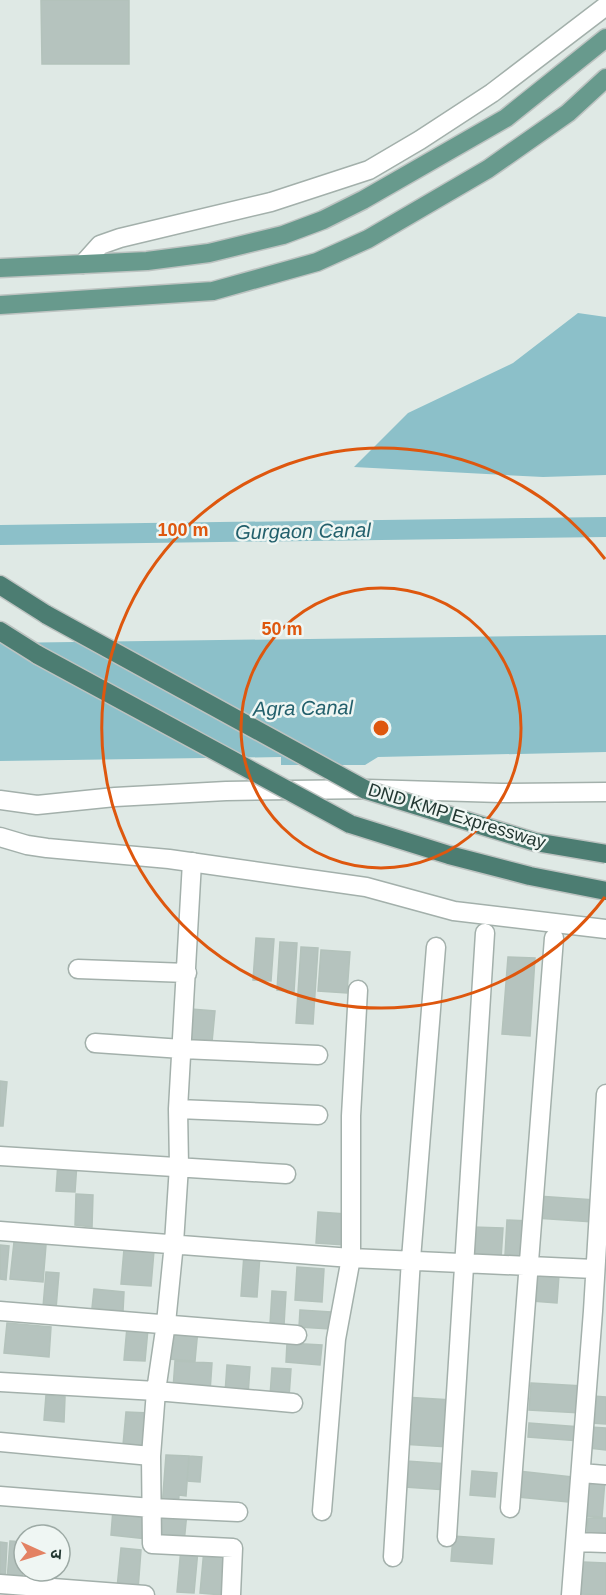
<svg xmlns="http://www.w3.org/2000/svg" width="606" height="1595" viewBox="0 0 606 1595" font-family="Arial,'Noto Sans Devanagari',sans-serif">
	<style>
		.water { fill: #8cc0c9 }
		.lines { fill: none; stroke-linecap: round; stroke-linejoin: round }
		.canal { stroke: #8cc0c9; stroke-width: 20 }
		.building { fill: #b5c3be; stroke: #b3c2bb; stroke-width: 1.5 }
		.minor-casing { stroke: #a3b0ab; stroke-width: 21 }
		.tertiary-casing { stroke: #a3b0ab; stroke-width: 21 }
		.primary-casing { stroke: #bdc3c1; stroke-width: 21 }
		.trunk-casing { stroke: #bdc3c1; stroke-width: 21 }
		.minor { stroke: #fff; stroke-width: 18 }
		.tertiary { stroke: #fff; stroke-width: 18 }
		.primary { stroke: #689a8d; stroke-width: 18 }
		.trunk { stroke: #4c7d72; stroke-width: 18 }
		.trunk-bridge-casing { stroke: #bdc3c1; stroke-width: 21; stroke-linecap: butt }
		.trunk-bridge { stroke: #4c7d72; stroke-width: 18 }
		.ring { fill: none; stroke: #de570e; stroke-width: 3 }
		.labels { text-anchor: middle; stroke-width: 5; stroke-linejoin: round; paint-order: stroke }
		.street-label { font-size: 18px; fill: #223731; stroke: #eff6f3 }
		.water-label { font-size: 20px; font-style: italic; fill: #23606c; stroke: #eff6f3 }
		.centre { fill: #de570e; stroke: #eff6f3; stroke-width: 3 }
		.ring-label { font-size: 18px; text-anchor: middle; font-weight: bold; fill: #de570e; stroke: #eff6f3; stroke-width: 5; stroke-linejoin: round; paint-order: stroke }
	</style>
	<rect width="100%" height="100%" fill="#dfe9e5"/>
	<path class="water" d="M578 313 606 317V475L543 477 354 467 408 413 513 363Z
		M606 635V752L378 757 365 765H281V757L0 761V643Z"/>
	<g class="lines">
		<path class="canal" d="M0 535 606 527"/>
	</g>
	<path class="building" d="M41 0H129V64H42Z
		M256 938 274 939 271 981 253 980Z
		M280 942 297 943 294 992 277 990Z
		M301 947 318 948 313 1024 296 1023Z
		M321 950 350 952 347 993 318 991Z
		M508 957 535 958 530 1036 502 1034Z
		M191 1009 215 1011 212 1042 189 1040Z
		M0 1081 7 1082 3 1126H0Z
		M58 1162 77 1163 75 1192 56 1191Z
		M76 1194 93 1195 92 1227 75 1225Z
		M537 1196 595 1200 593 1222 536 1218Z
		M318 1212 346 1214 345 1245 316 1243Z
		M507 1220 529 1221 526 1257 505 1255Z
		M472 1227 503 1228 501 1259 471 1257Z
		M14 1242 46 1245 43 1282 10 1279Z
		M0 1245 9 1246 6 1280 0 1279Z
		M124 1249 154 1251 151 1286 121 1284Z
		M244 1254 260 1255 257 1297 241 1296Z
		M297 1267 324 1269 322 1302 295 1300Z
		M46 1272 59 1273 56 1309 43 1307Z
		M534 1274 559 1275 557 1303 532 1301Z
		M94 1289 124 1292 123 1311 92 1308Z
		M272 1291 286 1292 284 1325 270 1324Z
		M300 1310 331 1312 330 1329 299 1327Z
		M7 1323 51 1327 49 1357 4 1353Z
		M127 1327 148 1329 145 1361 124 1360Z
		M172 1327 198 1329 195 1361 169 1359Z
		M287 1343 322 1345 320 1365 286 1362Z
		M175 1361 212 1363 210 1392 173 1389Z
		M227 1365 250 1367 248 1395 225 1393Z
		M272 1368 291 1369 289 1397 270 1396Z
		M531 1383 583 1386 581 1413 529 1410Z
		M46 1395 65 1397 64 1422 44 1420Z
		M593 1396 606 1397V1424L591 1423Z
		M404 1397 452 1400 449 1447 401 1444Z
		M126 1412 149 1413 147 1447 123 1445Z
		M529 1423 581 1427 580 1441 528 1437Z
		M590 1427 606 1428V1450L589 1448Z
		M166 1455 189 1456 186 1496 179 1495 178 1509 162 1507Z
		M189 1456 202 1457 200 1482 187 1481Z
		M406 1461 449 1464 447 1490 405 1487Z
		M472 1471 497 1473 495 1497 470 1495Z
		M518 1471 572 1477 568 1502 518 1497Z
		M588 1479 605 1480 602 1517 586 1516Z
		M113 1509 149 1513 147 1539 111 1535Z
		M162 1510 187 1512 184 1543 160 1541Z
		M588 1518H606V1535H587Z
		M453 1536 494 1539 492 1564 451 1561Z
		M10 1541 24 1542 22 1582 7 1581Z
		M0 1542 7 1543 5 1581H0Z
		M121 1548 141 1550 138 1590 117 1588Z
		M181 1548 198 1550 194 1593 177 1592Z
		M204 1549 226 1551 222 1595 200 1593Z
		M583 1562 606 1563V1595L579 1594Z"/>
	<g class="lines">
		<defs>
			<path id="minor" d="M192 862 178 1109 179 1166 174 1243 166 1323 156 1391 151 1456 152 1544 233 1548 231 1595
				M78 969 187 973
				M95 1043 182 1049 318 1055
				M178 1109 318 1115
				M0 1156 286 1174
				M0 1231 351 1258 594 1269
				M0 1311 297 1335
				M0 1382 156 1391 293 1403
				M0 1442 151 1456
				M581 1473 606 1475
				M0 1496 152 1508 238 1512
				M510 1508 554 938
				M322 1511 336 1339 351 1258V1116L358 990
				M447 1537 485 933
				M576 1542 606 1543
				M393 1557 411 1259 436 947
				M0 1584 145 1595
				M571 1595 593 1311 606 1094"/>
			<path id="tertiary" d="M83 264 100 245 120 238 271 202 369 170 420 140 492 93 606 6
				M0 800 37 805 115 797 226 791 368 789 501 793 606 792
				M0 837 27 845 47 848 169 859 366 887 454 911 606 929"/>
			<path id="primary" d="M0 268 147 261 209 253 283 235 323 220 363 200 506 118 606 38
				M0 305 213 291 317 262 368 239 488 169 568 113 606 78"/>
			<path id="trunk" d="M0 585 47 615
				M0 631 38 655"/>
		</defs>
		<use href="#minor" class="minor-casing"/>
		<use href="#tertiary" class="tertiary-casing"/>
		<use href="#primary" class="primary-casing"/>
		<use href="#trunk" class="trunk-casing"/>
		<use href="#minor" class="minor"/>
		<use href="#tertiary" class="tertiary"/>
		<use href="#primary" class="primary"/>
		<use href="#trunk" class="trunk"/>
		<defs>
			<path id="trunk-bridge" d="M47 615 366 790 535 842 606 854
				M38 655 350 824 449 855 530 876 606 891"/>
		</defs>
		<use href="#trunk-bridge" class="trunk-bridge-casing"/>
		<use href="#trunk-bridge" class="trunk-bridge"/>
	</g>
	<g class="ring">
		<circle cx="381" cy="728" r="140"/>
		<path d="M605 897A280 280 0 1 1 605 559"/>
	</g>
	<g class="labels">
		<g class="street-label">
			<text transform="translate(457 816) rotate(17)" y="6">DND KMP Expressway</text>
		</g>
		<g class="water-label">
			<text transform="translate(303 531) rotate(-1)" y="7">Gurgaon Canal</text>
			<text transform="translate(303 708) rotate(-1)" y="7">Agra Canal</text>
		</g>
	</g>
	<circle cx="381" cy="728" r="9" class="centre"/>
	<g class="ring-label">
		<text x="183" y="536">100 m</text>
		<text x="282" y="635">50 m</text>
	</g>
	<g transform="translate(42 1553) rotate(94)"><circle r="28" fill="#eff6f3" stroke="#9daaa5" stroke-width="1.5"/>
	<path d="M0-4.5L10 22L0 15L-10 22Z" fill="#e38263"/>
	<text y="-9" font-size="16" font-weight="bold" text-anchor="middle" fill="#223731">उ</text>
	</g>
</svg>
